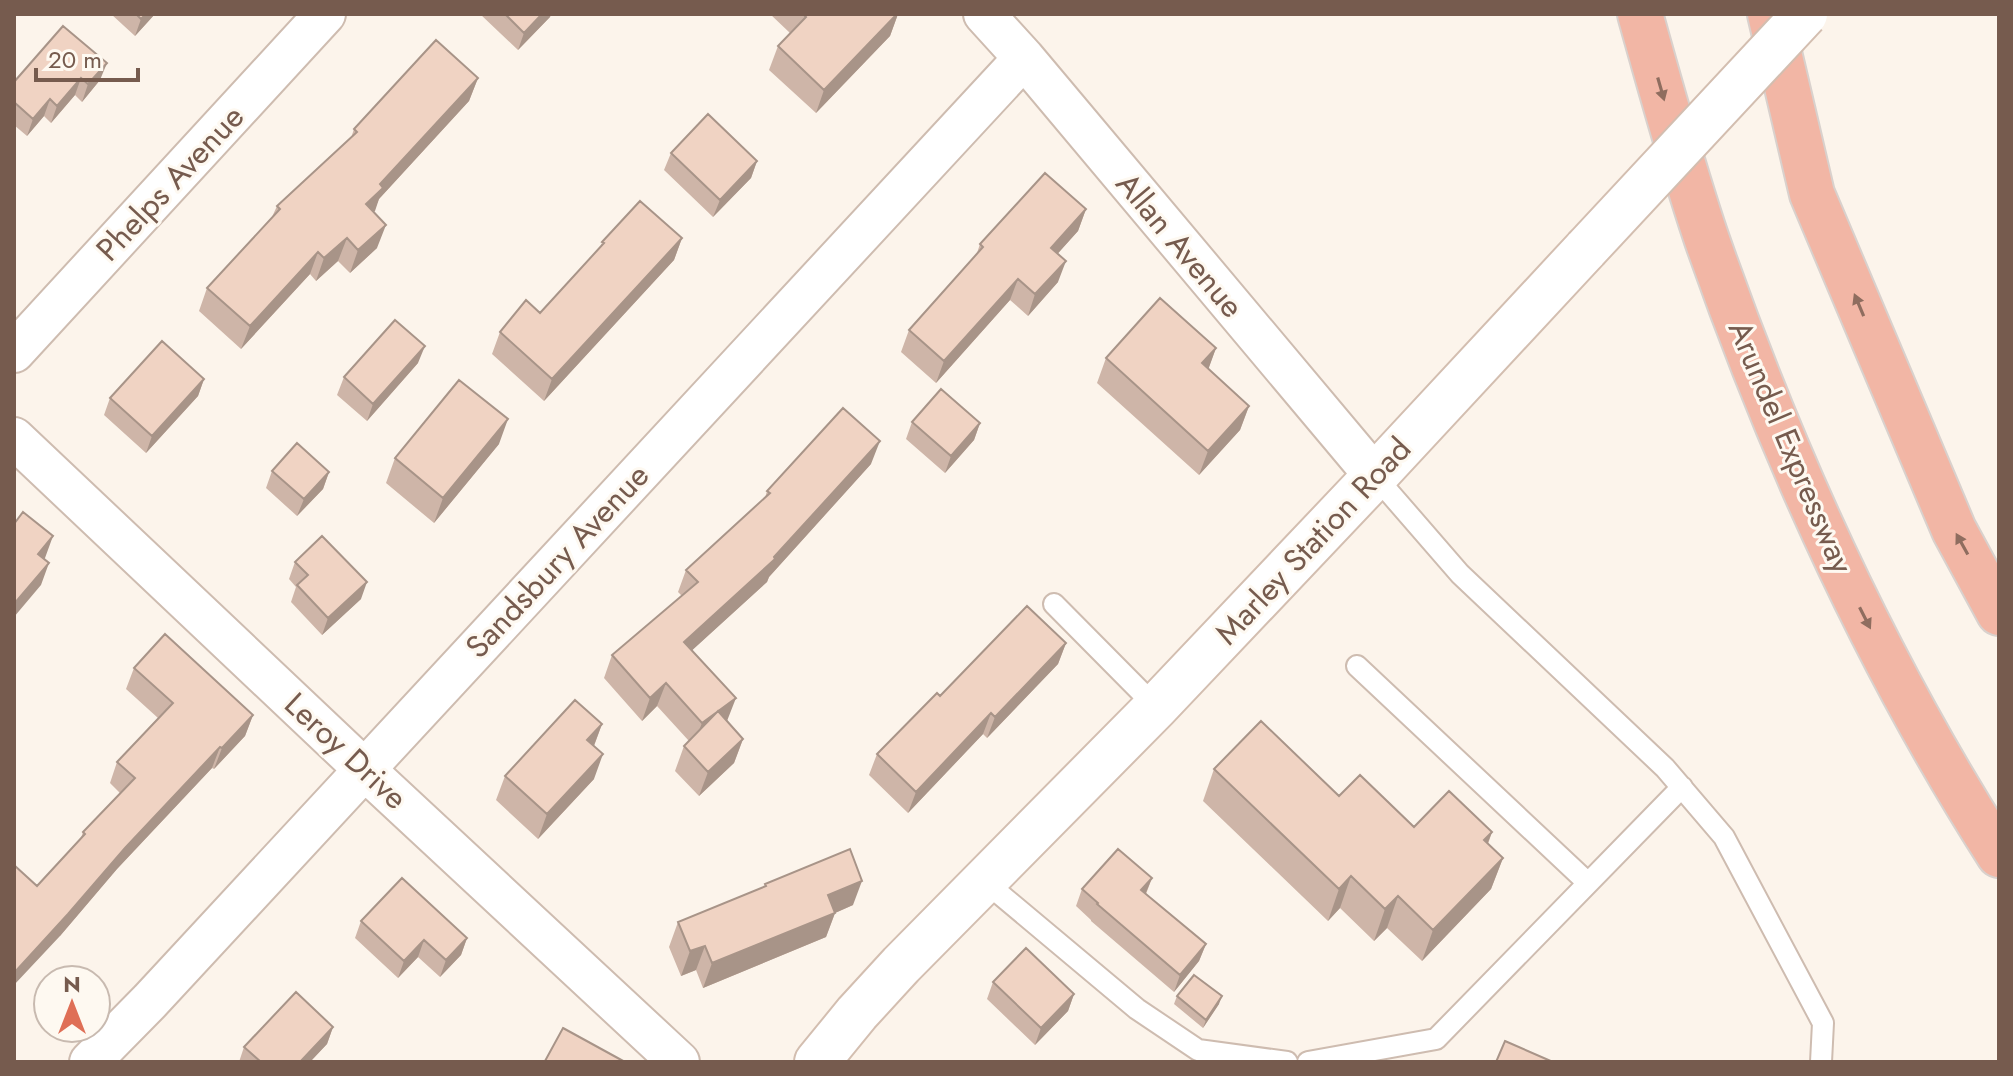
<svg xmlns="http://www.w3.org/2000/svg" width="2013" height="1076" viewBox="0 0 2013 1076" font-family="Jost,sans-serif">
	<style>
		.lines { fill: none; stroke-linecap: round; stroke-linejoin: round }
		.lane-casing { stroke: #cebcb0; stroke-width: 24 }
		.street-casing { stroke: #cebcb0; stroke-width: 44 }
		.secondary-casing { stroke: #d3beb0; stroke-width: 48 }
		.highway-casing { stroke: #d9d1cd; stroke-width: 48 }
		.lane { stroke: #fff; stroke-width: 20 }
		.street { stroke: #fff; stroke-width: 40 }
		.secondary { stroke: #fff; stroke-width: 44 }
		.highway { stroke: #f2b6a5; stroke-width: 44 }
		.secondary-bridge-casing { stroke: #d3beb0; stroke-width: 48; stroke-linecap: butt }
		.secondary-bridge { stroke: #fff; stroke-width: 44 }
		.wall { fill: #ceb5a8 }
		.shaded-wall { fill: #a89488 }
		.building { fill: #f0d3c3; stroke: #a89488; stroke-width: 2 }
		.oneway { fill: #8f6d5f }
		.labels { text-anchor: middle; stroke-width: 6; stroke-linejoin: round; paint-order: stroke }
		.street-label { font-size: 32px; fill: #765b4e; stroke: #fef9f1 }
	</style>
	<rect width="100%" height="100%" fill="#fcf4eb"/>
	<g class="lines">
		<defs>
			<path id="lane" d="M1375 476 1460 574 1665 768 1724 837 1823 1023 1821 1062
				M1054 604 1156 707
				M1357 666 1588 883
				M983 880 1137 1009 1198 1050 1287 1062
				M1308 1062 1436 1039 1682 787"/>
			<path id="street" d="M984 14 1024 58 1375 476
				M14 352 325 14
				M14 438 364 769 679 1062
				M90 1062 150 1001 1024 58"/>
			<path id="secondary" d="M817 1062 857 1013 901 965 1156 707 1375 476 1586 249"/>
			<path id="highway" d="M1640 14C1661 89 1682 166 1707 240 1782 455 1876 663 1999 855
				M1770 14 1812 194 1954 530 1999 613"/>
		</defs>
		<use href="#lane" class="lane-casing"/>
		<use href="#street" class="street-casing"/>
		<use href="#secondary" class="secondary-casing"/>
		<use href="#highway" class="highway-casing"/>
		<use href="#lane" class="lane"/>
		<use href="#street" class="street"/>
		<use href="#secondary" class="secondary"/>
		<use href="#highway" class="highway"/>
		<defs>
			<path id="secondary-bridge" d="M1586 249 1805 14"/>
		</defs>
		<use href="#secondary-bridge" class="secondary-bridge-casing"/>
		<use href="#secondary-bridge" class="secondary-bridge"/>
	</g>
	<path class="wall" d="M111 14H155L135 36Z
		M480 14H551L550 17 518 50Z
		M770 14H898L890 36 816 113 769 70 778 46 790 33Z
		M63 26 100 80 82 102 75 95 51 123 44 116 27 136 14 125V82Z
		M478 78 469 101 379 199 373 212 377 248 350 273 338 261 316 281 310 274 241 349 199 311 207 288 272 217 277 206 351 138 354 129Z
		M671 153 757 161 751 178 713 217 664 170Z
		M1086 209 1078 231 1058 253V282L1028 316 1010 300 936 383 901 352 909 330 976 256 980 244Z
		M682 238 674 260 544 401 492 354 500 332 540 313 601 247 602 242Z
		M1216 348 1208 369 1249 406 1240 430 1199 475 1097 383 1106 358Z
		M418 363 367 421 337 395 344 377Z
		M204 379 198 396 146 453 104 415 110 398Z
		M912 422 980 423 974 440 945 473 906 439Z
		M499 444 434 523 386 483 395 458Z
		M871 464 769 577 767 582 692 650 727 721 743 739 734 763 699 796 675 771 684 746 689 741 657 706 642 721 604 678 612 655 682 596 678 592 686 570 765 498 767 491Z
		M272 471 329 472 323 489 297 516 266 488Z
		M295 562 361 599 322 635 291 602 296 587 289 579Z
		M1066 643 1058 664 987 738 983 734 908 813 869 775 877 754 940 696Z
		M134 668 253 715 245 736 214 769 212 768 117 869 60 936 37 886 81 838 83 832 120 793 110 783 117 762 158 718 126 689Z
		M602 724 594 746V779L538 839 496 800 505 776Z
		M1214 769 1339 796 1414 827 1492 832 1488 844 1503 858 1491 889 1422 961 1387 928 1374 941 1340 908 1328 921 1203 801Z
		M1152 878 1146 894 1206 944 1199 961 1174 992 1091 921V920L1076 906 1082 889Z
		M765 884 853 905 835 913 826 937 703 988 696 970 681 976 669 947 678 922 765 887Z
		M361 921 467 938 461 955 440 977 418 957 398 978 355 938Z
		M993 982 1074 994 1068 1011 1035 1045 987 999Z
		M1177 996 1219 1004 1203 1028 1174 1004Z
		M333 1027 327 1044 310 1062H239L244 1047Z"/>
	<path class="shaded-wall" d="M146 14H155L135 36 141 19Z
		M542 14H551L550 17 518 50 524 33Z
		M897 14H898L890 36 816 113 824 90Z
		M107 63 100 80 82 102 88 84Z
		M81 78 75 95 51 123 57 106Z
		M478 78 469 101 379 199 375 211 357 227 366 204 380 184Z
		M50 99 44 116 27 136 33 119Z
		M757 161 751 178 713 217 720 200Z
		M1086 209 1078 231 1044 269 1051 248Z
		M386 225 377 248 350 273 358 250Z
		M347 238 338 261 316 281 324 258Z
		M682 238 674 260 544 401 552 379Z
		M318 252 310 274 241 349 250 326Z
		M1066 261 1058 282 1028 316 1035 294Z
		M1018 279 1010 300 936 383 944 361Z
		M425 346 418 363 367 421 373 404Z
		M1216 348 1207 373 1202 363Z
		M204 379 198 396 146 453 152 436Z
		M1249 406 1240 430 1199 475 1208 451Z
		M508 419 499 444 434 523 443 498Z
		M980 423 974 440 945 473 951 456Z
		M880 441 871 464 769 577 767 582 676 665 684 642 774 557Z
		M329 472 323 489 297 516 304 499Z
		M53 536 45 558 30 576 38 554Z
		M49 563 41 585 14 617V604Z
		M367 582 361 599 322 635 328 618Z
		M1066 643 1058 664 987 738 995 717Z
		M666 683 657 706 642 721 650 698Z
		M736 698 727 721 693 746 702 723Z
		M991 713 983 734 908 813 916 792Z
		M253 715 245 736 214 769 222 748Z
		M602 724 593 748 587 740Z
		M743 739 734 763 699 796 708 772Z
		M220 747 212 768 117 869 60 936 14 985V973L125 848Z
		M603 754 594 779 538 839 547 814Z
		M1492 832 1480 863 1484 840Z
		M1503 858 1491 889 1422 961 1433 930Z
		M1351 876 1340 908 1328 921 1339 889Z
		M1152 878 1145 895 1141 890Z
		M862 881 853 905 835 913 826 937 703 988 712 963 828 895Z
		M1398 896 1387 928 1374 941 1385 909Z
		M467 938 461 955 440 977 446 960Z
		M424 940 418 957 398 978 404 961Z
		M1206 944 1199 961 1174 992 1180 975Z
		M705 946 696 970 681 976 690 951Z
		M1074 994 1068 1011 1035 1045 1041 1028Z
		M1222 996 1219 1004 1203 1028 1206 1020Z
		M333 1027 327 1044 310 1062H300Z"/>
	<path class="building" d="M136 14H146L141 19Z
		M505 14H542L524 33Z
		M803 14H897L824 90 778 46 806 17Z
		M63 26 107 63 88 84 81 78 57 106 50 99 33 119 14 102V82Z
		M436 40 478 78 380 184 383 188 366 204 386 225 358 250 347 238 324 258 318 252 250 326 207 288 280 209 277 206 357 132 354 129Z
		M708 114 757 161 720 200 671 153Z
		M1045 173 1086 209 1051 248 1066 261 1035 294 1018 279 944 361 909 330 983 247 980 244Z
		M640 201 682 238 552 379 500 332 526 300 540 313 604 243 602 242Z
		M1160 298 1216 348 1202 363 1249 406 1208 451 1106 358Z
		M395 320 425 346 373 404 344 377Z
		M162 341 204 379 152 436 110 398Z
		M459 380 508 419 443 498 395 458Z
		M941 389 980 423 951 456 912 422Z
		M843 408 880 441 774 557 775 559 684 642 736 698 702 723 666 683 650 698 612 655 698 582 686 570 770 493 767 491Z
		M297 443 329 472 304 499 272 471Z
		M23 512 53 536 38 554 49 563 14 604V524Z
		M322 536 367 582 328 618 297 585 308 575 295 562Z
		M1027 606 1066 643 995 717 991 713 916 792 877 754 937 693 940 696Z
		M165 634 253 715 222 748 220 747 125 848 68 914 14 973V865L37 886 85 834 83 832 135 778 117 762 173 703 134 668Z
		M575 700 602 724 587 740 603 754 547 814 505 776Z
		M718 711 743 739 708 772 684 746Z
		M1261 721 1339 796 1360 775 1414 827 1449 791 1492 832 1484 840 1503 858 1433 930 1398 896 1385 909 1351 876 1339 889 1214 769Z
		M850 849 862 881 828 895 835 913 712 963 705 946 690 951 678 922 766 886 765 884Z
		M1118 849 1152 878 1141 890 1206 944 1180 975 1097 904 1098 903 1082 889Z
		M402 878 467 938 446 960 424 940 404 961 361 921Z
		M1026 948 1074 994 1041 1028 993 982Z
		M1194 975 1222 996 1206 1020 1177 996Z
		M296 992 333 1027 300 1062H261L244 1047Z
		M563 1028 625 1062 545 1061Z
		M1505 1041 1553 1062H1496Z"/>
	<defs><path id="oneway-solid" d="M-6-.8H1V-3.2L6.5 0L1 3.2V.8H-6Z" transform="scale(2)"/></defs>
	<g class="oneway">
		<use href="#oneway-solid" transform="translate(1661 89) rotate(74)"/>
		<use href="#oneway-solid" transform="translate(1859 305) rotate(-113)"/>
		<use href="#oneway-solid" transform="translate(1962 544) rotate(-119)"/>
		<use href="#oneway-solid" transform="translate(1865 618) rotate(63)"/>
	</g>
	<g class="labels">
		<g class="street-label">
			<text transform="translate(170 183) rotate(-47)" y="11">Phelps Avenue</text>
			<text transform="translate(1180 245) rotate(50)" y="11">Allan Avenue</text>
			<text transform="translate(1791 447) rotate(67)" y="11">Arundel Expressway</text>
			<text transform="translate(1313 541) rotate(-47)" y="11">Marley Station Road</text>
			<text transform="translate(557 561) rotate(-47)" y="11">Sandsbury Avenue</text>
			<text transform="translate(346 751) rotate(43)" y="11">Leroy Drive</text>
		</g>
	</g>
	<rect width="2013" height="1076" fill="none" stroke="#765b4e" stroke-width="32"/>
	<g transform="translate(72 1004)"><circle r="38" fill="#fef9f1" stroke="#c8bab0" stroke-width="2"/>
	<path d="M0-6L14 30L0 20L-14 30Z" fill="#df6f56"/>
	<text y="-12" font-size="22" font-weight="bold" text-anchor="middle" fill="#765b4e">N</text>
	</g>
	<path d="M36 68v12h102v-12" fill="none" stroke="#765b4e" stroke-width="4"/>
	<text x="48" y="68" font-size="24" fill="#765b4e" stroke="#fef9f1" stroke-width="6" paint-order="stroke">20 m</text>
</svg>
